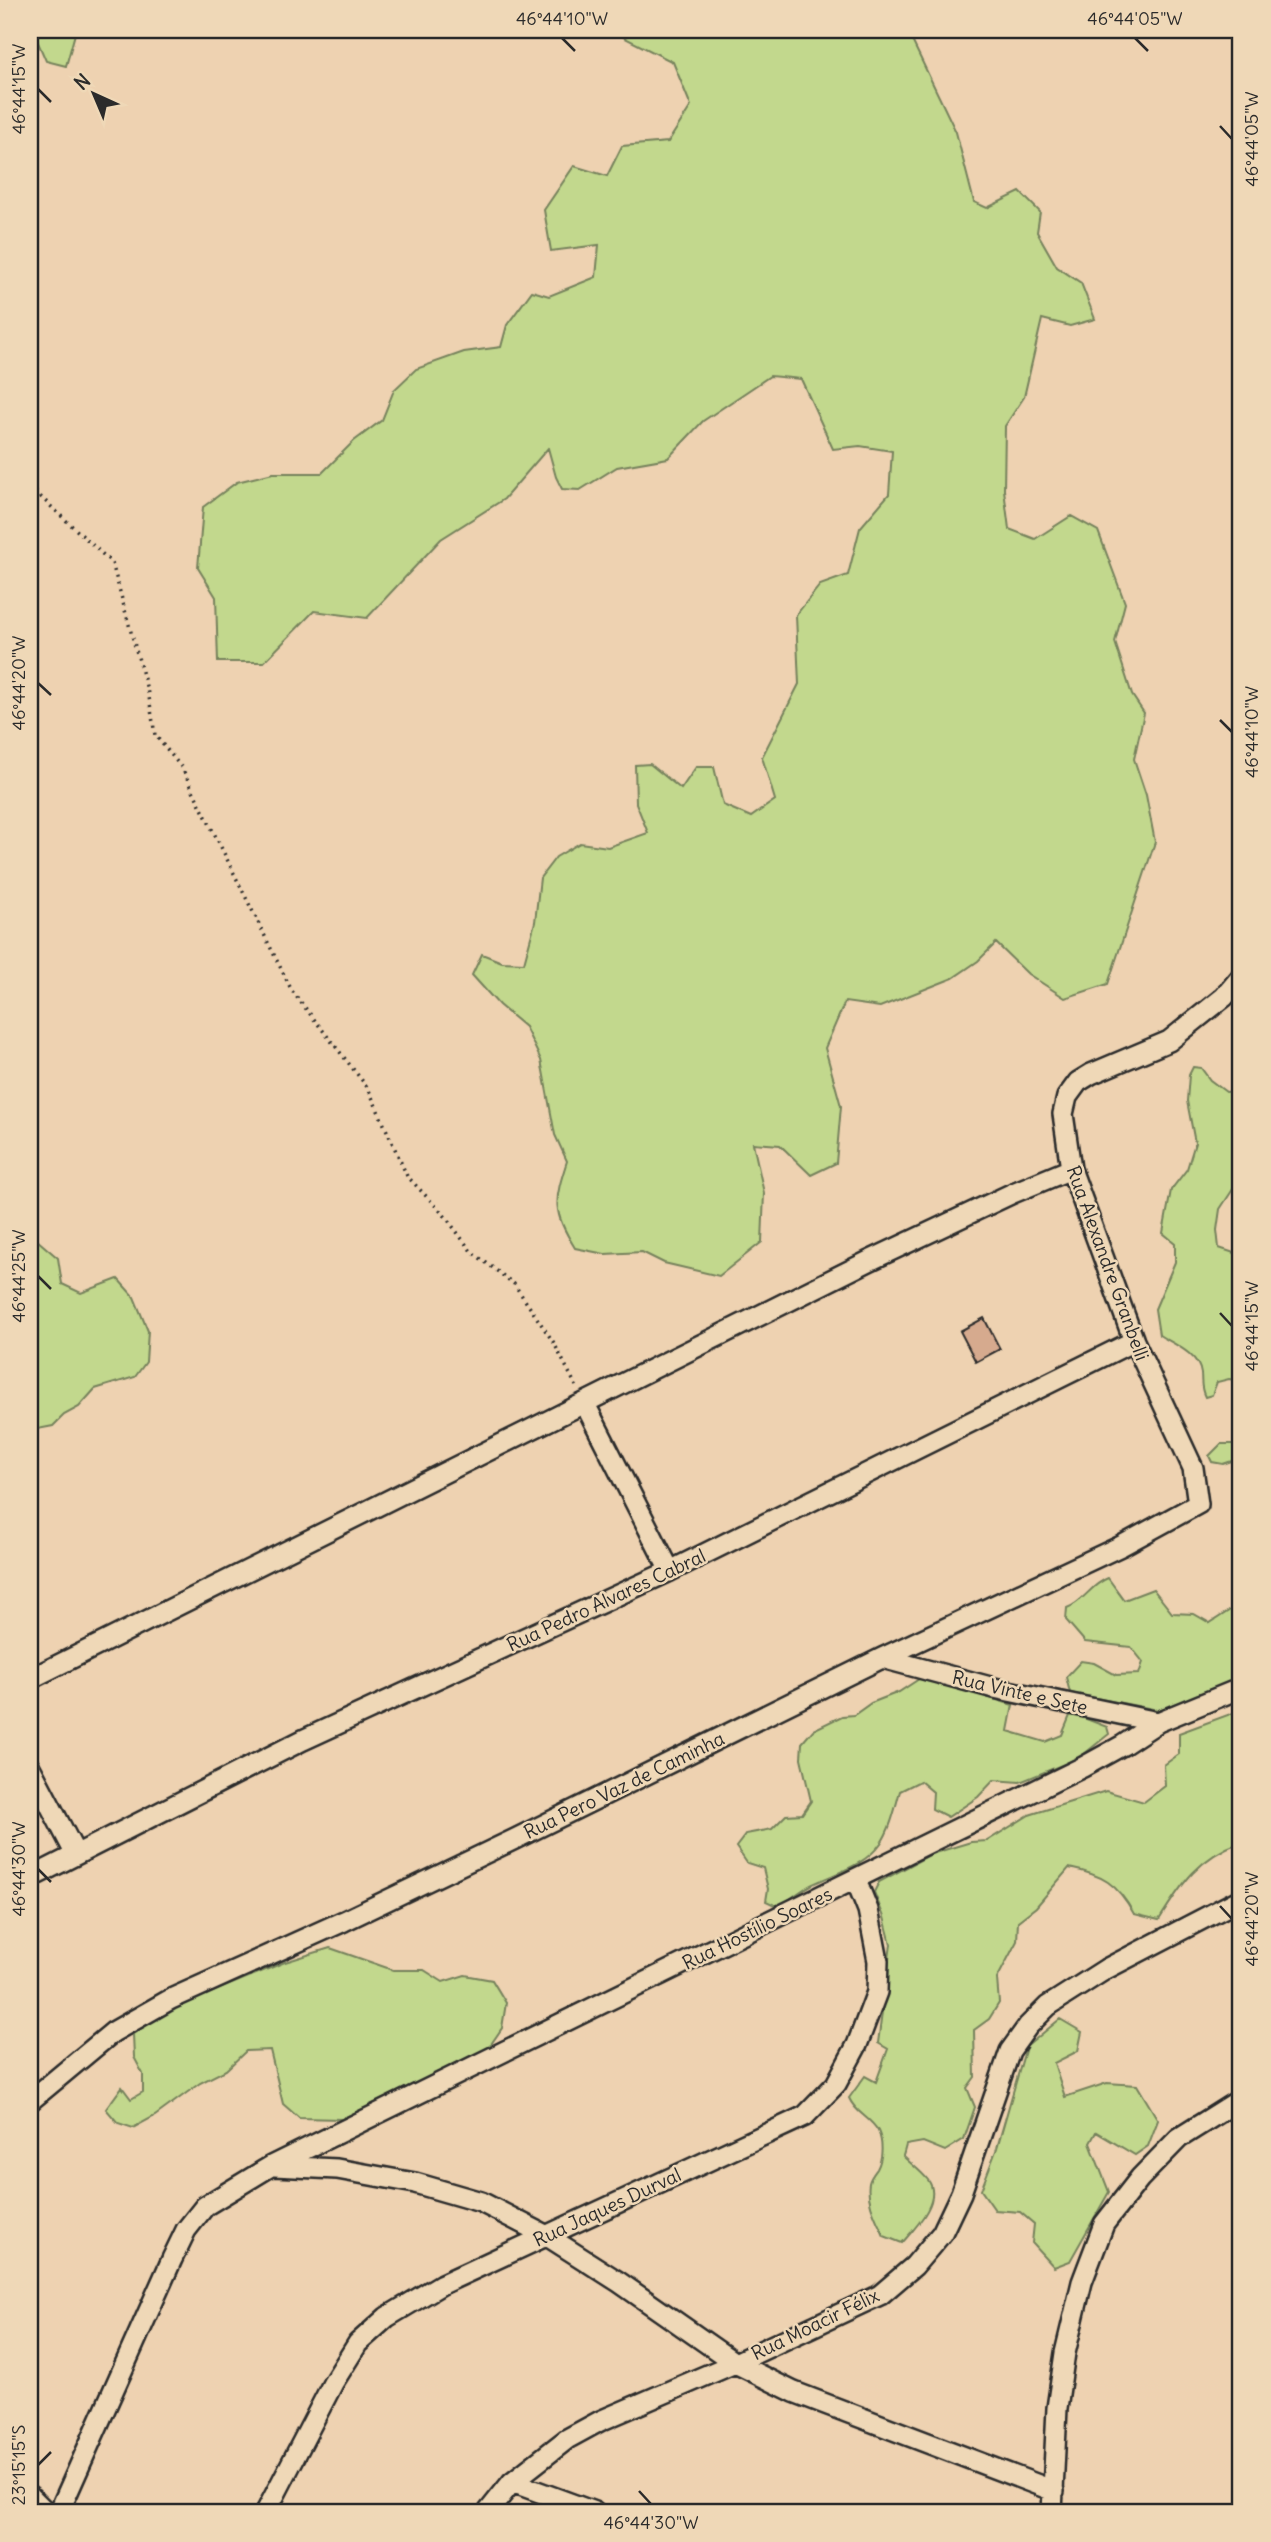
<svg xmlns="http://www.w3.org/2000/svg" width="1271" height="2542" viewBox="0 0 1271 2542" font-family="Delius,sans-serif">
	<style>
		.green { fill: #c2d88d; stroke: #76825c; stroke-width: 2 }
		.building { fill: #d6aa8e; stroke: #2b2b2b; stroke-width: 2 }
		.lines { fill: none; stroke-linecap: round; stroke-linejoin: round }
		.minor-casing { stroke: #2b2b2b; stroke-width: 24 }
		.path { stroke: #2b2b2b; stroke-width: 3.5; stroke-dasharray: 2 5; stroke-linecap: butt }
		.minor { stroke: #efd8b7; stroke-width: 19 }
		.ticks { fill: none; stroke: #2b2b2b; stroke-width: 2.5 }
		.labels { text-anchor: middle; stroke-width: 5; stroke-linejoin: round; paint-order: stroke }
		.street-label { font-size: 19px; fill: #2b2b2b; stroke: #efd8b7 }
		.neatline { fill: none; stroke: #2b2b2b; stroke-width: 2.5 }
		.ticks-label { font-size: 18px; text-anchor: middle; fill: #2b2b2b }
	</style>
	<rect width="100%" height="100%" fill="#eed2b1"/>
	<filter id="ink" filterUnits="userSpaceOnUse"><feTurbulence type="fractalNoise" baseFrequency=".0143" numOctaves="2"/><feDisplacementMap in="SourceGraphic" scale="14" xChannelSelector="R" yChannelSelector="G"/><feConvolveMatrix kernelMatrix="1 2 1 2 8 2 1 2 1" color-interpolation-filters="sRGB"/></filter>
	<g filter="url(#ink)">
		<path class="green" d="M30 30H76L66 66 46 61 37 40 30 37Z
			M615 30H907L956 132 974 202 987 208 1020 192 1040 212 1037 232 1057 267 1081 283 1095 319 1070 326 1042 319 1024 397 1005 426 1004 490 1009 529 1035 539 1071 516 1098 531 1125 603 1115 642 1132 695 1144 713 1134 759 1146 795 1155 842 1108 984 1065 998 1028 974 996 943 978 961 953 978 880 1007 845 1002 825 1048 841 1106 836 1163 811 1175 780 1145 753 1143 764 1193 762 1242 719 1276 664 1263 642 1252 605 1254 575 1248C552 1211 554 1201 567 1161L555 1135 541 1060 525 1027 499 1005 472 975 482 954 502 962 524 963 535 922 540 878 556 857 580 843 608 847 648 833 636 803 635 765 650 764 681 789 696 767H714L723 805 751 817 775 800 762 757 799 684 796 615 820 585 848 575 860 528 889 494 892 451 860 446 833 449 801 379 770 376 703 421 668 458 617 467 580 490 562 489 556 477 548 448 504 499 441 539 367 618 314 611 264 662H218L216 597 198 568 203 507 237 482 273 473H322L354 441 382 420 394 390 416 369 464 352 501 347 507 325 532 291 549 296 596 277 599 245 551 251 544 210 574 166 607 176 622 146 668 142 691 106 673 62 625 38Z
			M1193 1067 1201 1068 1210 1080 1226 1092 1241 1090V1177L1220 1209 1217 1230 1219 1248 1234 1253 1241 1237V1381L1229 1379 1217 1382 1212 1395 1205 1397C1200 1387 1202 1383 1201 1374 1199 1354 1174 1344 1159 1335L1155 1309 1175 1262V1243L1163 1233 1171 1190 1187 1169 1195 1143 1187 1101 1189 1075Z
			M30 1234 58 1258 62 1284 81 1293 118 1279 134 1297 148 1331 146 1362 135 1377 95 1389 79 1407 64 1415 53 1426 38 1429 32 1422 30 1394Z
			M1221 1444H1241V1458L1223 1464 1212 1462 1209 1456Z
			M1108 1578 1124 1600 1153 1589 1172 1613 1194 1614 1210 1623 1241 1603V1678L1183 1703 1158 1710 1070 1693 1066 1677 1081 1661 1094 1663 1116 1675 1139 1674 1143 1662 1131 1647 1085 1642 1066 1620 1067 1608C1084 1602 1090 1585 1108 1578Z
			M922 1677 1013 1705 1008 1731 1045 1742 1062 1735 1071 1713 1107 1727 1109 1734 1079 1758 1020 1782 994 1780 978 1797 948 1817 932 1809 933 1792 920 1781 900 1791C895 1808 891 1828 881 1843 865 1866 835 1873 811 1885 800 1891 789 1900 779 1907L766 1901 768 1889 763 1868 747 1863 736 1847 746 1834 772 1829 786 1815 802 1814 811 1801 801 1758 802 1743 813 1730 842 1716 854 1715 871 1703 899 1692Z
			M1233 1713 1241 1716V1791L1234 1799 1241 1807V1842C1199 1857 1182 1883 1159 1920L1134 1914C1117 1883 1103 1875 1069 1868L1036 1907 1018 1921 1017 1941 997 1979 999 2003 989 2019 974 2030 975 2077 967 2088 975 2107 964 2139 945 2151 923 2142 906 2145 903 2156C911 2164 921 2171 928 2180 943 2200 915 2228 902 2243L884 2236C877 2220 866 2202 869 2183 870 2178 874 2173 877 2169 883 2158 883 2142 878 2131 870 2117 856 2114 849 2098L865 2076 876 2082 888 2049 878 2043 891 1944 884 1917 874 1892 879 1882 931 1854 971 1842 987 1841 1029 1815 1106 1791 1144 1802 1165 1786 1164 1765 1179 1754V1733Z
			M330 1948 393 1970H424L443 1982 465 1975 492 1980 506 2003 502 2028 487 2050 342 2119 299 2118 283 2104 270 2050 246 2051 226 2070 200 2083 155 2116 133 2128 118 2123 106 2109 122 2087 131 2099 143 2092V2074L134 2057 133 2034 169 2010 285 1962Z
			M1060 2019 1082 2032 1078 2051 1054 2063 1065 2097 1107 2083 1137 2085 1158 2120 1148 2146 1135 2155 1096 2132 1090 2143 1109 2192 1070 2261 1054 2267 1032 2243 1034 2224 1020 2212 995 2210 981 2190 997 2148 1026 2047Z"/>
		<path class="building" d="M984 1318 1000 1349 976 1362 960 1331Z"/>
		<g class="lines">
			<defs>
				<path id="minor" d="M585 1404 670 1571
					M882 1658 994 1688 1158 1722
					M30 1679 869 1261 1013 1193 1071 1169
					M30 1767 75 1853
					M30 1878 303 1740 670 1571 1134 1341
					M30 2101 113 2032 171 1999 344 1921 515 1839 882 1658 1121 1546 1198 1504 1193 1468 1134 1341 1071 1169 1063 1114 1067 1097 1078 1082 1091 1074 1169 1041 1224 997 1241 977
					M274 2166 337 2169 415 2183 481 2202 547 2236 619 2282 735 2363 794 2392 1054 2491
					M512 2482 594 2512
					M30 2496 46 2512
					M59 2512 172 2259 186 2230 205 2206 271 2166 1083 1767 1123 1745 1158 1722 1241 1688
					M266 2512 333 2383 358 2343 387 2317 442 2284 805 2116 836 2084 857 2045 877 1992 878 1961 872 1930 868 1910 856 1880
					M488 2512 512 2482 567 2439 600 2421 735 2363 880 2295 914 2266 942 2233 961 2193 1010 2051 1028 2026 1048 2006 1106 1969 1241 1899
					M1052 2512 1057 2408 1065 2353 1082 2282 1104 2224 1140 2178 1179 2138 1241 2099"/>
			</defs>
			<use href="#minor" class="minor-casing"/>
			<path class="path" d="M30 487 112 563 149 697 155 735 182 768 292 991 368 1088 407 1176 445 1216 471 1251 514 1284 554 1343 576 1386"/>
			<use href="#minor" class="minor"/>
		</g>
	</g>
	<path class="ticks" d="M562 38 575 51M1135 38 1148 51M38 89 51 102M1220 126 1232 139M38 683 51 695M1220 720 1232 732M38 1276 51 1289M1220 1313 1232 1326M38 1869 51 1882M1220 1906 1232 1919M38 2465 51 2452M639 2491 651 2504"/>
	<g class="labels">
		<g class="street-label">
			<text transform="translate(1108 1263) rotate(70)" y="7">Rua Alexandre Granbelli</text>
			<text transform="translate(606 1600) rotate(-25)" y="7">Rua Pedro Alvares Cabral</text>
			<text transform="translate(1020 1692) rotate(13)" y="7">Rua Vinte e Sete</text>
			<text transform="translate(624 1785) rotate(-26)" y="7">Rua Pero Vaz de Caminha</text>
			<text transform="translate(757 1928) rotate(-26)" y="7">Rua Hostílio Soares</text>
			<text transform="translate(607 2207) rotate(-25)" y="7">Rua Jaques Durval</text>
			<text transform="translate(815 2324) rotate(-26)" y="7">Rua Moacir Félix</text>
		</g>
	</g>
	<rect width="1271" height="2542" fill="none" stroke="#efd8b7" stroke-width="77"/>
	<g transform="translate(94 94) rotate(316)" stroke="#efd8b7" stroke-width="5" paint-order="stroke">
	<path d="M0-5L12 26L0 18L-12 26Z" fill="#2b2b2b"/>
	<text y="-10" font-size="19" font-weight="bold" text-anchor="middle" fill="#2b2b2b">N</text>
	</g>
	<rect x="38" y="38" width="1194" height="2466" class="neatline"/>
	<g class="ticks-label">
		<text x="562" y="25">46°44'10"W</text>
		<text x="1135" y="25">46°44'05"W</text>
		<text transform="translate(19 89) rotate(-90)" y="6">46°44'15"W</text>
		<text transform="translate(1252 139) rotate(-90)" y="6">46°44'05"W</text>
		<text transform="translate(19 683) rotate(-90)" y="6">46°44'20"W</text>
		<text transform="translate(1252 732) rotate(-90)" y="6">46°44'10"W</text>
		<text transform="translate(19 1276) rotate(-90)" y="6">46°44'25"W</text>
		<text transform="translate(1252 1326) rotate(-90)" y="6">46°44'15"W</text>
		<text transform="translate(19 1869) rotate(-90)" y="6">46°44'30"W</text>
		<text transform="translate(1252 1919) rotate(-90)" y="6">46°44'20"W</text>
		<text transform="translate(19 2465) rotate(-90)" y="6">23°15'15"S</text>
		<text x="651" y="2529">46°44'30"W</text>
	</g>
</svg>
